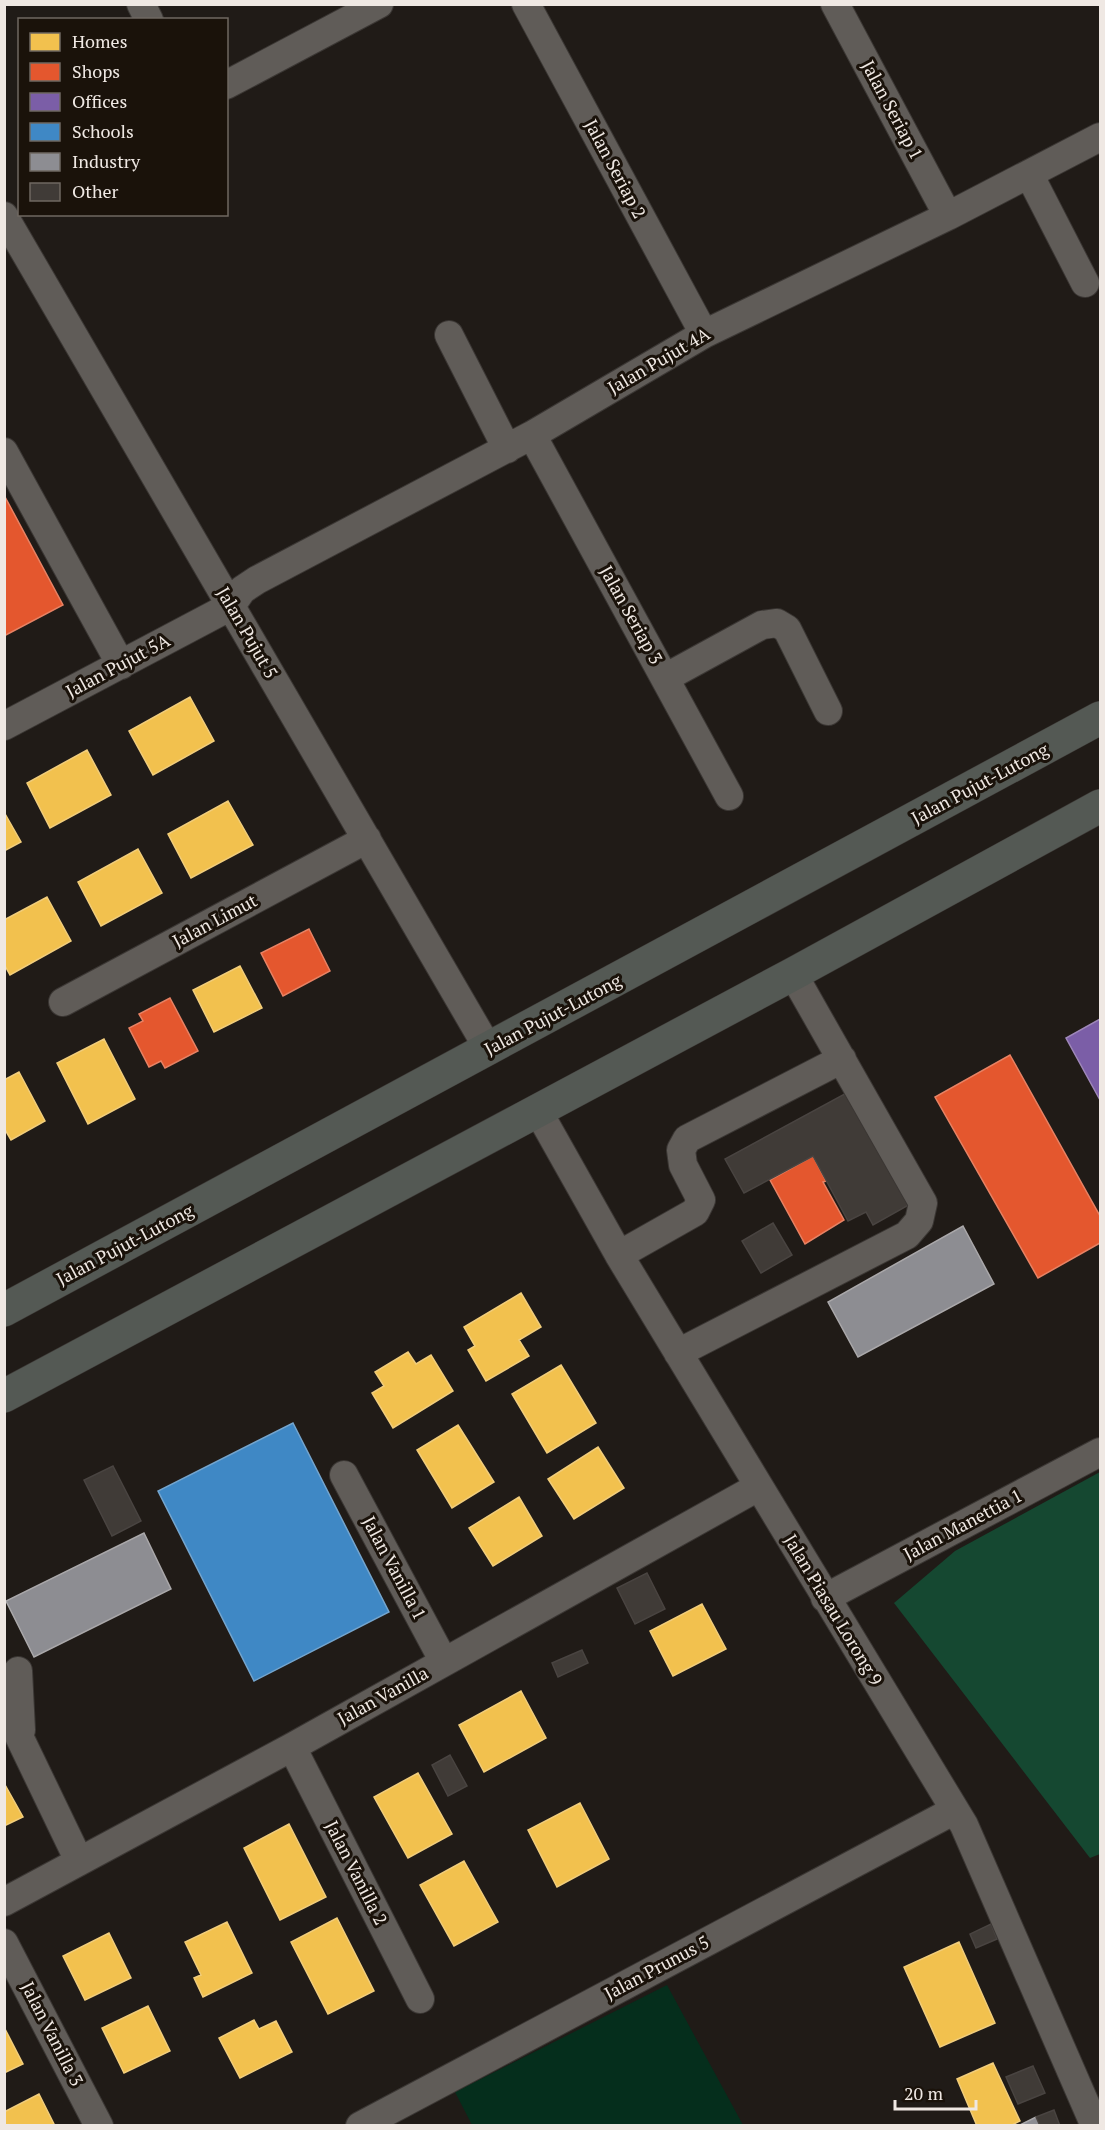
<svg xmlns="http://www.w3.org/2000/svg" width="1105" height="2130" viewBox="0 0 1105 2130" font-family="'PT Serif',serif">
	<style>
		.green { fill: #052e1c }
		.forest { fill: #154831 }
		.homes { fill: #f2c14e; stroke: #f1cd7b; stroke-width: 1.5 }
		.shops { fill: #e4572e; stroke: #e78264; stroke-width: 1.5 }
		.offices { fill: #7b5ea7; stroke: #9e87b9; stroke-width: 1.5 }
		.schools { fill: #3f88c5; stroke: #74a5ce; stroke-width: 1.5 }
		.industry { fill: #8d8d92; stroke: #aaa8aa; stroke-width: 1.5 }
		.building { fill: #403b37; stroke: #494441; stroke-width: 1.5 }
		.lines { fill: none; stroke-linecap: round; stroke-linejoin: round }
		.minor-casing { stroke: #3b3734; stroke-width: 30 }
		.highway-casing { stroke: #3b3734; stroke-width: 34 }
		.minor { stroke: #605c58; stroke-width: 28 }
		.highway { stroke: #545954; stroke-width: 33 }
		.labels { text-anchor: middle; stroke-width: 6; stroke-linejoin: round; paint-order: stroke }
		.street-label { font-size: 18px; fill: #efe8e3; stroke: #1a120a }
	</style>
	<rect width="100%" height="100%" fill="#201b17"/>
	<path class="green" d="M667 1985 743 2125H472L455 2092Z"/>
	<path class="forest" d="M1100 1472V1854L1090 1858 894 1603 955 1551Z"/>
	<path class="homes" d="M190 697 214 741 153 775 129 731Z
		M87 750 111 795 50 828 27 783Z
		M228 801 253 845 191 878 168 834Z
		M4 812 21 842 4 851Z
		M138 849 162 893 101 926 78 882Z
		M47 897 71 941 10 975 4 964V920Z
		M240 966 262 1008 214 1032 193 990Z
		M104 1039 135 1099 88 1124 57 1063Z
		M19 1072 45 1121 11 1140 4 1128V1080Z
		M521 1293 541 1327 519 1340 529 1356 486 1381 468 1350 475 1346 464 1327Z
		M408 1352 416 1364 431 1355 453 1391 393 1428 372 1393 384 1386 375 1372Z
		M561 1365 596 1423 547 1453 512 1394Z
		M458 1425 494 1482 452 1508 417 1450Z
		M598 1447 624 1488 574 1519 548 1479Z
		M519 1497 542 1536 493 1566 469 1528Z
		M702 1604 726 1649 673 1676 650 1631Z
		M521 1691 546 1738 484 1772 459 1725Z
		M418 1773 452 1834 408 1858 374 1797Z
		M4 1783 23 1817 4 1826Z
		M580 1803 609 1859 557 1887 528 1830Z
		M289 1824 326 1897 280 1920 244 1848Z
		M464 1861 498 1922 454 1946 420 1885Z
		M337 1918 374 1991 328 2014 291 1942Z
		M227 1922 252 1973 203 1997 194 1978 201 1975 185 1942Z
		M109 1933 131 1978 85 2000 63 1956Z
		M959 1942 995 2023 940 2047 904 1967Z
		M148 2006 170 2051 124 2073 102 2028Z
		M254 2020 259 2029 276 2021 292 2052 240 2078 219 2038Z
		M4 2027 23 2064 4 2073Z
		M993 2063 1020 2121 1010 2126H977L957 2079Z
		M39 2094 55 2126H4V2112Z"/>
	<path class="shops" d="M4 495 63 605 4 636Z
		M309 929 330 971 283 996 261 953Z
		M170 998 198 1051 165 1068 161 1061 149 1067 129 1028 143 1021 139 1014Z
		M1010 1055 1100 1216V1243L1038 1278 935 1097Z
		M813 1156 826 1181 823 1182 844 1220 805 1244 770 1180Z"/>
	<path class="offices" d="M1100 1019V1100L1066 1038Z"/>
	<path class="schools" d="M293 1423 389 1612 254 1681 158 1491Z"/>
	<path class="industry" d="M963 1226 994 1284 858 1357 828 1302Z
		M144 1533 171 1589 34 1657 6 1601Z
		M1036 2117 1040 2126H1018Z"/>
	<path class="building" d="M852 1090 914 1202 873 1225 866 1212 848 1221 813 1156 744 1193 725 1159Z
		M773 1223 792 1255 761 1273 742 1241Z
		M113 1466 141 1521 112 1536 84 1480Z
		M647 1573 665 1609 635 1624 617 1588Z
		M582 1650 588 1663 558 1677 552 1663Z
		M450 1755 467 1786 448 1796 432 1765Z
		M991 1924 997 1939 976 1948 970 1934Z
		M1033 2066 1045 2093 1018 2104 1006 2077Z
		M1054 2110 1060 2126H1040L1036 2117Z"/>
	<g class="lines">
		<defs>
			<path id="minor" d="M141 4 149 20
				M526 4 704 334
				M835 4 948 216
				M226 85 379 4
				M1029 174 1085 283
				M4 216 489 1050
				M449 335 507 449
				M532 435 729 796
				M4 452 121 665
				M665 678 762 625 777 623 787 629 828 711
				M4 726 231 606 242 590 257 580 532 435 704 334 948 216 1100 137
				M63 1002 367 839
				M538 1111 619 1255 964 1825 1095 2126
				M619 1255 695 1212 701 1200 683 1165 681 1150 687 1139 842 1059
				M678 1353 907 1235 919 1221 923 1203 793 974
				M344 1475 444 1662
				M825 1598 1100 1452
				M18 1671 21 1730
				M4 1705 79 1861
				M292 1747 420 1999
				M4 1902 292 1747 758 1487
				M4 1943 99 2126
				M360 2126 955 1810"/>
			<path id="highway" d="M4 1310 1100 718
				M4 1396 793 974 1100 806"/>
		</defs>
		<use href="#minor" class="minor-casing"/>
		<use href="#highway" class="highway-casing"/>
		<use href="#minor" class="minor"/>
		<use href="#highway" class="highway"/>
	</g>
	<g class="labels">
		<g class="street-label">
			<text transform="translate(892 110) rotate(62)" y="6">Jalan Seriap 1</text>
			<text transform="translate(615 169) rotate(62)" y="6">Jalan Seriap 2</text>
			<text transform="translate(659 361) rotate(-30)" y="6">Jalan Pujut 4A</text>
			<text transform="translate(631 615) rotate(61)" y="6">Jalan Seriap 3</text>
			<text transform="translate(247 633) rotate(60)" y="6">Jalan Pujut 5</text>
			<text transform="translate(118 666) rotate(-28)" y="6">Jalan Pujut 5A</text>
			<text transform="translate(980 784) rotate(-28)" y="6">Jalan Pujut-Lutong</text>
			<text transform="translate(215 921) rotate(-28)" y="6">Jalan Limut</text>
			<text transform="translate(553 1015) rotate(-28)" y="6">Jalan Pujut-Lutong</text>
			<text transform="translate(125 1245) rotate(-28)" y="6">Jalan Pujut-Lutong</text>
			<text transform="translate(963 1525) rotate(-28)" y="6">Jalan Manettia 1</text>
			<text transform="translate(394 1568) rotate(62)" y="6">Jalan Vanilla 1</text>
			<text transform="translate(833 1610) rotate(59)" y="6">Jalan Piasau Lorong 9</text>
			<text transform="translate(383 1696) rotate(-29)" y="6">Jalan Vanilla</text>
			<text transform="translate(356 1873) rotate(63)" y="6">Jalan Vanilla 2</text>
			<text transform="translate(657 1968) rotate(-28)" y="6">Jalan Prunus 5</text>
			<text transform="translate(52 2034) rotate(63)" y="6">Jalan Vanilla 3</text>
		</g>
	</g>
	<rect width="1105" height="2130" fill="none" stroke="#efe8e3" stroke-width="12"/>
	<rect x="18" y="18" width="210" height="198" fill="#1a120a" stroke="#6f6861" stroke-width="1.5"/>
	<rect x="30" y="33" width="30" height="18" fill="#f2c14e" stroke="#6f6861" stroke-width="1.5"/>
	<text x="72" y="48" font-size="18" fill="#efe8e3">Homes</text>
	<rect x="30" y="63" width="30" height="18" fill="#e4572e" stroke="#6f6861" stroke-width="1.5"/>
	<text x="72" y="78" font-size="18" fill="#efe8e3">Shops</text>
	<rect x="30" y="93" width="30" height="18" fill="#7b5ea7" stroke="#6f6861" stroke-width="1.5"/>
	<text x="72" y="108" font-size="18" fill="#efe8e3">Offices</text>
	<rect x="30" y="123" width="30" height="18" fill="#3f88c5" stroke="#6f6861" stroke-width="1.5"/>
	<text x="72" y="138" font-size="18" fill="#efe8e3">Schools</text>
	<rect x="30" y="153" width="30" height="18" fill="#8d8d92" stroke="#6f6861" stroke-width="1.5"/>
	<text x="72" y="168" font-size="18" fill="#efe8e3">Industry</text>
	<rect x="30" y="183" width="30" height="18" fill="#403b37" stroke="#6f6861" stroke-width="1.5"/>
	<text x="72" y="198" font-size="18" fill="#efe8e3">Other</text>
	<path d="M895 2100v9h81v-9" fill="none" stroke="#efe8e3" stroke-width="3"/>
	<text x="904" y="2100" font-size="18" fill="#efe8e3" stroke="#1a120a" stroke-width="4.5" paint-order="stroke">20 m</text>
</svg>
